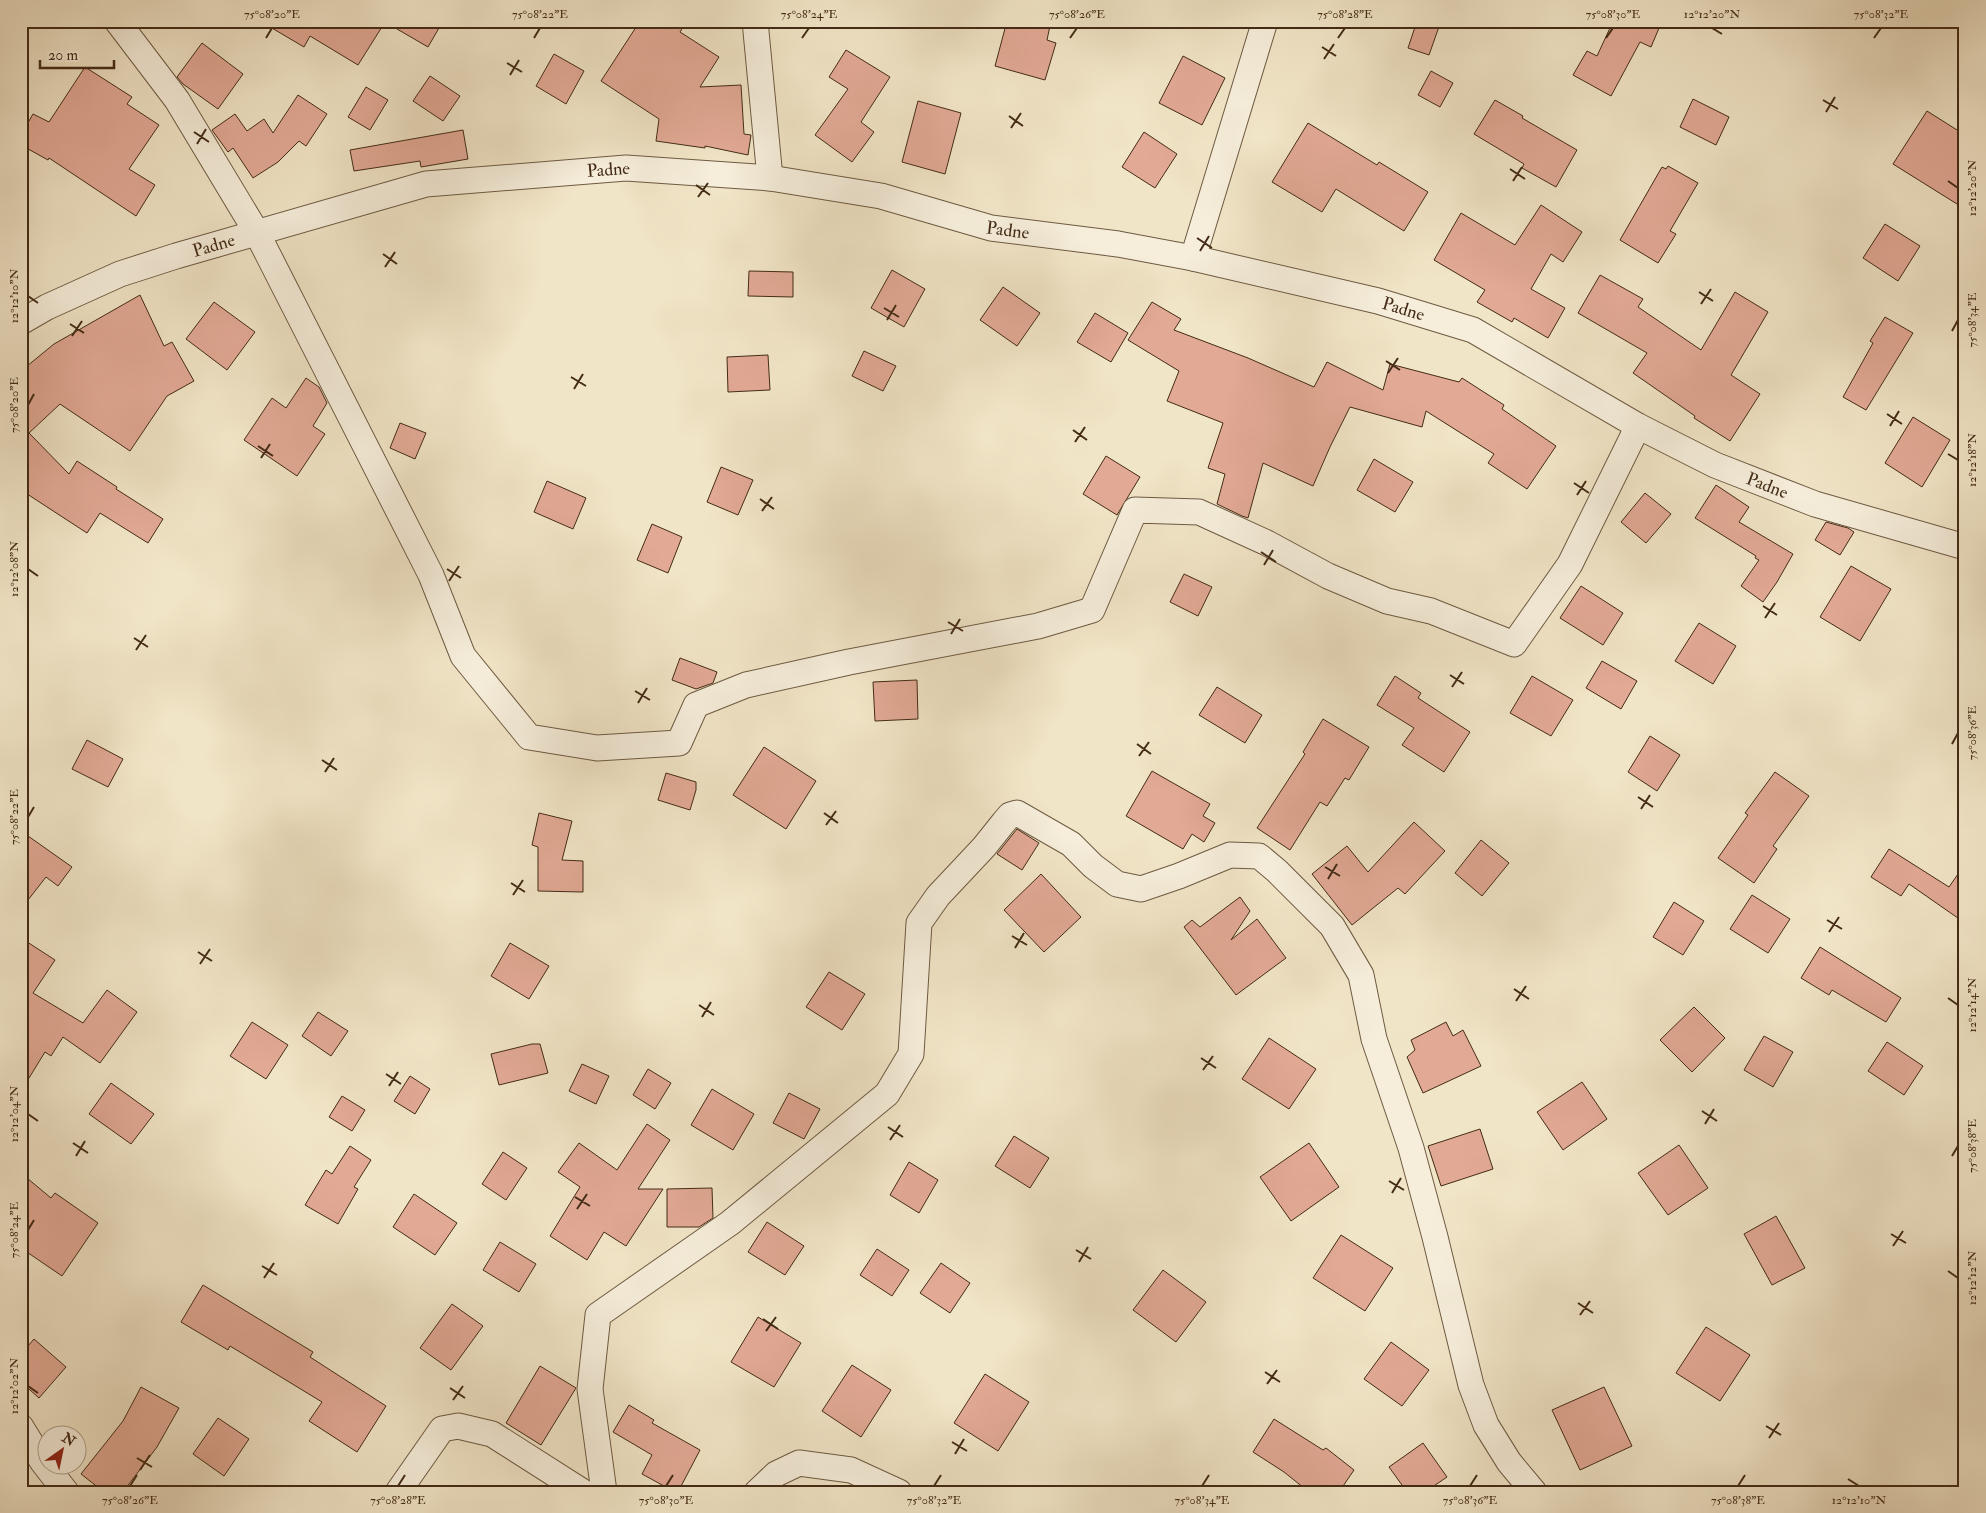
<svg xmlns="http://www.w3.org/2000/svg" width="1986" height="1513" viewBox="0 0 1986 1513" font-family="'IM FELL Double Pica',serif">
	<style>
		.building { fill: #e2a995; stroke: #432b16 }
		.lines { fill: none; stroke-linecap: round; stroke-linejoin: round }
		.minor-casing { stroke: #6e5a42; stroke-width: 27 }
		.minor { stroke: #f6eedb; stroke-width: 25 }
		.ticks { fill: none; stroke: #432b16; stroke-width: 2 }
		.labels { text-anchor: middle; stroke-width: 4; stroke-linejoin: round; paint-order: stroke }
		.street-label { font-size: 18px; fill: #432b16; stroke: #f6eedb }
		.neatline { fill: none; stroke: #432b16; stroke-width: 2 }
		.ticks-label { font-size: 12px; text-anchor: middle; fill: #432b16 }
	</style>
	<rect width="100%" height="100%" fill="#f1e5c7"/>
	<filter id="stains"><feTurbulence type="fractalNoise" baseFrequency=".004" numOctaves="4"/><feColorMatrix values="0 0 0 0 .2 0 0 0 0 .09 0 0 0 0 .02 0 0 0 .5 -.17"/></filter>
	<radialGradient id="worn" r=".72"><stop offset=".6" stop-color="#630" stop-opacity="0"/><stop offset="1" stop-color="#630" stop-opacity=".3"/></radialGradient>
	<path class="building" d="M260 21H443L428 47 385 22 358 65 310 36 304 47Z
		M640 21H687L680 32 719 57 700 87 741 85 744 134 751 135 748 155 705 146V148L656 141 659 119 601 81Z
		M1007 21H1051L1047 40 1056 43 1045 80 995 66Z
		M1417 21H1441L1429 55 1408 48Z
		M1594 21H1662L1651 47 1640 42 1611 96 1573 75 1587 51 1597 56 1610 28Z
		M202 43 243 74 218 109 183 84 177 77Z
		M846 50 890 77 861 122 874 132 852 162 815 135 848 89 829 77Z
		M554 54 584 71 566 104 536 86Z
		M1183 56 1225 78 1202 125 1159 103Z
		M85 67 132 97 127 104 159 125 129 169 155 185 136 216 49 158 48 160 21 145V135L33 114 49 122Z
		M1431 71 1453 83 1440 107 1418 95Z
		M430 76 460 96 443 121 413 101Z
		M366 87 388 100 370 130 348 117Z
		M298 95 327 114 306 146 299 141 278 162 253 178 233 148 228 152 212 130 235 114 247 131 264 119 273 133Z
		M1693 99 1729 117 1716 145 1680 127Z
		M1495 100 1523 116 1522 118 1577 150 1556 187 1522 168 1524 164 1474 134Z
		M918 101 961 113 945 174 902 162Z
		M1927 111 1965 135V209L1893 164Z
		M1308 123 1377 165 1379 162 1428 192 1404 231 1336 189 1322 212 1272 182Z
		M463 130 468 159 421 167 420 161 354 171 350 150Z
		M1144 132 1177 154 1155 188 1122 167Z
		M1668 166 1698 183 1670 231 1676 234 1658 263 1620 240 1662 167 1666 169Z
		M1541 205 1582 232 1563 262 1551 254 1531 289 1565 308 1548 338 1514 318 1512 322 1477 302 1485 290 1434 260 1461 213 1515 245Z
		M1885 224 1920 246 1898 281 1863 258Z
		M892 270 925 289 904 327 871 308Z
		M749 271 793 272V297L748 296Z
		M1600 275 1643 299 1638 307 1701 350 1735 292 1768 312 1731 375 1760 394 1730 441 1694 418 1695 416 1633 373 1647 353 1578 313Z
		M1003 287 1040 313 1017 346 980 320Z
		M140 295 164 346 172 342 194 381 167 396 130 451 60 404 29 433 69 474 77 461 117 487 116 489 163 519 148 543 100 513 87 533 21 490V371L54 344Z
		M214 302 255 332 227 370 186 339Z
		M1152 302 1181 319 1174 330 1248 358 1314 387 1327 362 1383 390 1390 364 1459 382 1462 378 1504 405 1502 409 1556 446 1527 489 1488 463 1494 454 1426 411 1422 427 1350 407 1330 447 1313 486 1263 463 1248 518 1242 516 1217 504 1225 474 1208 468 1223 423 1167 401 1179 371 1128 340Z
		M1095 313 1128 333 1111 362 1077 342Z
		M1885 317 1913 333 1866 410 1843 397 1873 343 1870 341Z
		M864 351 896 366 883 391 852 376Z
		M768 355 770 390 728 392 727 357Z
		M306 378 319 387 327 403 313 426 325 434 297 476 244 440 272 398 286 408Z
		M1913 417 1950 440 1922 487 1885 463Z
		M400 423 426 433 415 459 390 448Z
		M1106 456 1140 477 1117 515 1083 494Z
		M1374 459 1413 482 1395 512 1357 490Z
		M721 467 753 480 738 515 707 502Z
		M547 481 586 498 573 529 534 512Z
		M1716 485 1749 507 1739 522 1793 554 1777 582 1763 602 1741 586 1759 560 1755 558 1756 556 1695 518Z
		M1645 493 1671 514 1646 543 1621 522Z
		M1826 522 1848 528 1854 532 1840 555 1815 540Z
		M652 524 682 537 668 573 637 560Z
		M1851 566 1891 589 1860 641 1820 617Z
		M1184 574 1212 587 1198 616 1170 602Z
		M1581 586 1623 613 1603 645 1560 618Z
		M1699 623 1736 646 1713 684 1675 661Z
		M680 658 717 672 713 683 696 689 672 680Z
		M1602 661 1637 681 1621 709 1586 688Z
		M1395 676 1421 693 1418 698 1470 732 1444 772 1402 745 1414 728 1377 705Z
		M1532 676 1573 700 1551 736 1510 713Z
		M917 680 918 719 875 721 873 682Z
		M1217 687 1262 715 1245 743 1199 715Z
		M1323 719 1369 747 1349 780 1345 778 1327 806 1320 802 1290 850 1257 828 1305 754 1303 752Z
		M1650 736 1680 755 1657 791 1628 772Z
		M87 740 123 759 108 787 72 769Z
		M764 747 816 781 786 829 733 795Z
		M1152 771 1210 804 1203 816 1215 823 1204 842 1192 834 1183 849 1126 816Z
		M1775 772 1809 796 1773 846 1777 849 1754 883 1718 858 1748 815 1745 813Z
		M666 773 696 782V790L690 810 658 800Z
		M539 813 572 821 562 860 583 861V892L538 891V847L532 845Z
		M1414 822 1445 851 1405 894 1398 888 1352 925 1312 874 1347 846 1368 872Z
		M1017 829 1039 843 1022 870 997 854Z
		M21 831 72 867 58 886 46 877 21 909Z
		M1481 840 1509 863 1482 896 1455 873Z
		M1889 849 1949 887 1965 864V923L1909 884 1901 896 1871 877Z
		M1041 874 1081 917 1044 952 1004 910Z
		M1752 895 1790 919 1768 953 1730 929Z
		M1240 897 1250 911 1231 940 1257 919 1286 958 1236 995 1184 927 1192 920 1200 927Z
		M1674 902 1704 921 1683 955 1653 937Z
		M21 938 55 960 33 993 83 1023 107 990 137 1012 100 1063 63 1037 51 1056 45 1052 21 1091Z
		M510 943 549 966 529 999 491 976Z
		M1820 947 1901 998 1886 1022 1832 990 1829 995 1801 978Z
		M829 972 865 994 842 1030 806 1007Z
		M1694 1007 1725 1038 1692 1072 1660 1040Z
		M318 1012 348 1031 331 1056 302 1036Z
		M252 1022 288 1045 266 1079 230 1056Z
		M1446 1022 1453 1036 1463 1030 1481 1066 1423 1093 1407 1057 1415 1050 1411 1040Z
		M1764 1036 1793 1052 1773 1087 1744 1070Z
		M1269 1038 1316 1069 1289 1109 1242 1079Z
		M1887 1042 1923 1066 1904 1095 1868 1071Z
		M532 1044H540L548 1073 499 1085 491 1054Z
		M582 1064 609 1076 596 1104 569 1091Z
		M648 1069 671 1083 655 1109 633 1095Z
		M410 1076 430 1089 415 1114 394 1101Z
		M1582 1082 1607 1119 1563 1150 1537 1112Z
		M111 1083 154 1114 131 1144 89 1114Z
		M712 1089 754 1114 733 1150 691 1125Z
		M789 1093 820 1109 804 1139 773 1123Z
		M342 1096 365 1110 352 1131 329 1117Z
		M647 1124 670 1140 638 1189H663L626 1246 604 1232 587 1260 550 1236 580 1187 558 1172 579 1143 617 1170Z
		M1480 1129 1493 1169 1441 1186 1428 1146Z
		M1014 1136 1049 1158 1030 1188 995 1166Z
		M1309 1143 1339 1187 1291 1221 1260 1177Z
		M1679 1145 1708 1188 1668 1215 1638 1173Z
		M350 1146 371 1160 354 1187 358 1189 338 1224 305 1205 326 1170 332 1174Z
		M503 1152 527 1168 506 1200 482 1184Z
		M909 1162 938 1180 919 1213 890 1195Z
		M21 1173 51 1198 55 1193 98 1223 62 1276 21 1248Z
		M712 1188 713 1218 699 1227H667V1189Z
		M414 1194 457 1223 435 1255 393 1227Z
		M1776 1216 1805 1268 1772 1285 1744 1234Z
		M767 1222 804 1246 785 1275 748 1252Z
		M1341 1235 1393 1268 1365 1311 1313 1278Z
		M500 1242 536 1264 519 1292 483 1270Z
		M877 1249 909 1270 892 1296 860 1275Z
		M941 1263 970 1283 950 1313 920 1293Z
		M1163 1270 1206 1302 1176 1342 1133 1310Z
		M203 1285 313 1352 310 1357 386 1406 357 1452 309 1421 322 1402 230 1346 228 1350 181 1322Z
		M452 1304 483 1326 451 1370 420 1348Z
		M758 1317 801 1343 774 1387 731 1362Z
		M1706 1327 1750 1355 1720 1401 1676 1373Z
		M34 1339 66 1367 39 1398 21 1382V1354Z
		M1391 1342 1429 1370 1402 1406 1364 1379Z
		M852 1365 891 1390 861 1437 822 1411Z
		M540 1366 576 1388 541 1445 506 1423Z
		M985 1374 1029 1402 998 1451 954 1423Z
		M141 1387 179 1408 157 1447 123 1492H104L81 1474 123 1421Z
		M1604 1387 1632 1446 1580 1470 1552 1410Z
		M629 1405 654 1420 652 1423 700 1450 678 1492H675L642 1474 652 1455 613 1432Z
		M218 1418 249 1439 224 1476 193 1454Z
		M1274 1419 1323 1450 1326 1448 1354 1470 1339 1492H1309L1284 1472 1253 1452Z
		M1423 1443 1447 1477 1425 1492H1407L1389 1467Z"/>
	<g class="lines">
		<defs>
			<g id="minor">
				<path d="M117 21 177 100 257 233 431 575 463 656 529 737 597 748 679 743 696 705 746 685 849 662 1038 626 1092 610 1135 510 1199 512 1267 543 1328 576 1387 601 1431 611 1514 644 1570 564 1638 426"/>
				<path d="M755 21 770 178"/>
				<path d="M1193 258 1265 21"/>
				<path id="s1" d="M21 322 47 307 120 274 176 256 426 184 626 168 770 178 881 196 991 228 1118 244 1193 258 1378 301 1473 330 1638 426 1715 465 1815 504 1965 547"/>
				<path d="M21 1427 42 1461 66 1492"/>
				<path d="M398 1492 442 1429 458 1426 492 1434 583 1492"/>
				<path d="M604 1492 590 1389 598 1315 730 1223 887 1094 911 1054 919 923 938 896 984 847 1004 822 1010 815 1017 813 1071 844 1093 866 1117 884 1141 889 1179 876 1230 855 1259 856 1277 871 1332 926 1361 975 1374 1039 1411 1148 1435 1237 1471 1385 1486 1425 1509 1462 1534 1492"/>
				<path d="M757 1492 776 1474 799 1463 851 1470 899 1492"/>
			</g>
		</defs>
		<use href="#minor" class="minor-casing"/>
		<use href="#minor" class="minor"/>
	</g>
	<path class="ticks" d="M1712 28 1722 34M266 38 272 28M534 38 540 28M802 38 809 28M1070 38 1077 28M1338 38 1345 28M1606 38 1613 28M1874 38 1881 28M1322 47 1336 56M1324 59 1334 44M507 63 522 72M510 75 519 60M1823 100 1838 109M1826 112 1835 97M1009 116 1023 126M1011 128 1021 113M194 132 209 142M197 144 206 129M1510 169 1525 179M1513 181 1522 167M1948 181 1958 188M696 185 710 195M698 197 708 183M1197 238 1212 248M1200 251 1209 236M383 254 397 264M385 267 395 252M1699 292 1713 301M28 296 38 303M1701 304 1711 289M884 308 899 317M887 320 896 305M70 324 84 333M1952 331 1958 320M72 336 82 321M1386 361 1400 370M1388 373 1398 358M571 377 586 386M574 389 583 374M28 405 34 394M1887 414 1902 424M1890 426 1899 411M1073 430 1087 440M1075 442 1085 427M258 446 273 456M1948 454 1958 460M261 458 270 444M1574 483 1589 493M1577 495 1586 481M760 499 774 509M762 511 772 497M1261 552 1276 562M1264 565 1273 550M28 569 38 576M447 569 461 578M449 581 459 566M1763 606 1777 615M1765 618 1775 603M948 622 963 631M951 634 960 619M134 638 148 647M136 650 146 635M1450 675 1464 684M1452 687 1462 672M635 691 650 700M638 703 647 688M1137 744 1151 754M1952 744 1958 733M1139 756 1149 742M322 760 337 770M325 772 334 758M1638 797 1653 807M1641 809 1650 795M824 813 838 823M28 817 34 807M826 825 836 811M1325 867 1340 876M1328 879 1337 864M511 883 525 892M513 895 523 880M1827 920 1842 929M1829 932 1839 917M1012 936 1027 945M1015 948 1024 933M198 952 212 961M200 964 210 949M1514 989 1529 999M1948 998 1958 1005M1516 1001 1526 986M699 1005 714 1015M702 1017 711 1002M1201 1058 1216 1068M1203 1070 1213 1056M386 1074 401 1084M389 1086 398 1072M1702 1111 1717 1121M28 1114 38 1121M1705 1124 1714 1109M888 1127 903 1137M890 1140 900 1125M73 1143 88 1153M76 1156 85 1141M1952 1156 1958 1146M1389 1181 1404 1190M1392 1193 1401 1178M575 1197 590 1206M577 1209 587 1194M28 1230 34 1220M1891 1234 1906 1243M1893 1246 1903 1231M1076 1250 1091 1259M1079 1262 1088 1247M262 1266 277 1275M1948 1271 1958 1278M264 1278 274 1263M1578 1303 1593 1313M1580 1315 1590 1301M763 1319 778 1329M766 1331 776 1317M1265 1372 1280 1382M1267 1384 1277 1370M28 1386 38 1393M450 1388 465 1398M453 1400 463 1386M1766 1426 1781 1435M1769 1438 1779 1423M952 1442 967 1451M955 1454 964 1439M137 1458 152 1467M140 1470 150 1455M1848 1479 1859 1486M130 1486 137 1475M398 1486 405 1475M666 1486 673 1475M934 1486 941 1475M1202 1486 1209 1475M1470 1486 1477 1475M1738 1486 1745 1475"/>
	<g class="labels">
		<g class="street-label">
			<text dy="6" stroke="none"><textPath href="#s1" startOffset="612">Padne</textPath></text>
			<text dy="6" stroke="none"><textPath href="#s1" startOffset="1018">Padne</textPath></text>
			<text dy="6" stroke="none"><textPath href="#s1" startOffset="208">Padne</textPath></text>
			<text dy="6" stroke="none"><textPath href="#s1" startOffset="1422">Padne</textPath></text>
			<text dy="6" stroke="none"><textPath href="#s1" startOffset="1828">Padne</textPath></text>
		</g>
	</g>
	<rect width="1986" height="1513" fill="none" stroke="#f1e5c7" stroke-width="55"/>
	<g transform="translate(62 1450) rotate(33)"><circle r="24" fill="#f6eedb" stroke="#aea08c"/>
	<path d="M0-4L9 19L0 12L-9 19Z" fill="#8f2418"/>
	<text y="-8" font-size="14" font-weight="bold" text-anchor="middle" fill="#432b16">N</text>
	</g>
	<path d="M40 60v8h74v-8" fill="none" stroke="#432b16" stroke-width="2.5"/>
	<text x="48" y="60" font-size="15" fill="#432b16" stroke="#f6eedb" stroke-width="4" paint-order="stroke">20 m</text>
	<rect x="28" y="28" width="1930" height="1458" class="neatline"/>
	<g class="ticks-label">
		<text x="272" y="18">75°08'20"E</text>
		<text x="540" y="18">75°08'22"E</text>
		<text x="809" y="18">75°08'24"E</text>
		<text x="1077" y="18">75°08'26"E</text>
		<text x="1345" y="18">75°08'28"E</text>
		<text x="1613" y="18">75°08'30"E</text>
		<text x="1712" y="18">12°12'20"N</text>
		<text x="1881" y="18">75°08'32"E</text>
		<text transform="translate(1972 188) rotate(-90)" y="4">12°12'20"N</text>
		<text transform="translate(14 296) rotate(-90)" y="4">12°12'10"N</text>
		<text transform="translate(1972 320) rotate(-90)" y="4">75°08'34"E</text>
		<text transform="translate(14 405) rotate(-90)" y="4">75°08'20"E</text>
		<text transform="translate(1972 460) rotate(-90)" y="4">12°12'18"N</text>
		<text transform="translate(14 569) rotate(-90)" y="4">12°12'08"N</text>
		<text transform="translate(1972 733) rotate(-90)" y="4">75°08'36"E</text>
		<text transform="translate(14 817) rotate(-90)" y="4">75°08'22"E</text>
		<text transform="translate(1972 1005) rotate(-90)" y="4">12°12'14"N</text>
		<text transform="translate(14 1114) rotate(-90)" y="4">12°12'04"N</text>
		<text transform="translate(1972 1146) rotate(-90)" y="4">75°08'38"E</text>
		<text transform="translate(14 1230) rotate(-90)" y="4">75°08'24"E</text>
		<text transform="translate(1972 1278) rotate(-90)" y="4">12°12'12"N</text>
		<text transform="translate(14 1386) rotate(-90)" y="4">12°12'02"N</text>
		<text x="130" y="1504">75°08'26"E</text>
		<text x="398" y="1504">75°08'28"E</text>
		<text x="666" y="1504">75°08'30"E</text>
		<text x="934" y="1504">75°08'32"E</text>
		<text x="1202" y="1504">75°08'34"E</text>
		<text x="1470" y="1504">75°08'36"E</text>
		<text x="1738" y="1504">75°08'38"E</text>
		<text x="1859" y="1504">12°12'10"N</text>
	</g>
	<rect width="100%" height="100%" filter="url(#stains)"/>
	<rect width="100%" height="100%" fill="url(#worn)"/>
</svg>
